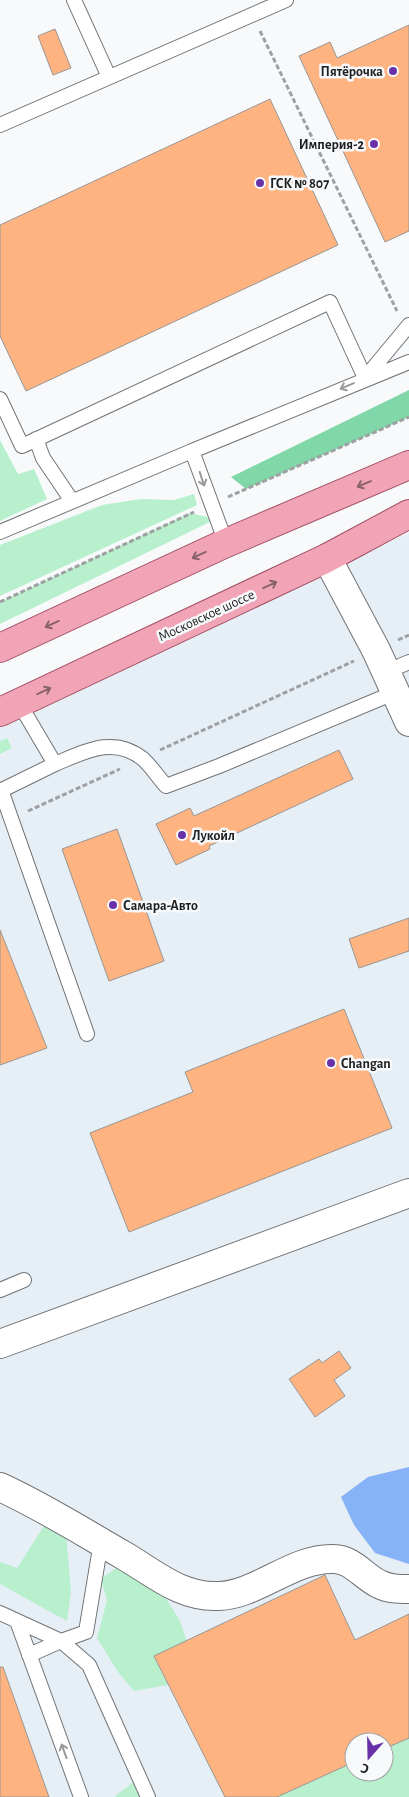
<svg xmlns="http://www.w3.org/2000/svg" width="409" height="1797" viewBox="0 0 409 1797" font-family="'Alegreya Sans',sans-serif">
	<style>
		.built { fill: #e6eef6 }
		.green { fill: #b8f0ce }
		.forest { fill: #80d7a7 }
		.water { fill: #86b2f7 }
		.building { fill: #ffb381; stroke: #989593 }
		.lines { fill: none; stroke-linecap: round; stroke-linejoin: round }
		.lane-casing { stroke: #717375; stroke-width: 16 }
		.street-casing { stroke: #717375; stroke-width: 30 }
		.primary-casing { stroke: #a14e62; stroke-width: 30 }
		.path { stroke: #9fa0a2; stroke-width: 3; stroke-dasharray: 5 2.5; stroke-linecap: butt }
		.lane { stroke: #fff; stroke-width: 14 }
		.street { stroke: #fff; stroke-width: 28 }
		.primary { stroke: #f1a4b6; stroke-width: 28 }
		.oneway { stroke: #9a9a9b }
		.oneway2 { stroke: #88626b }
		.poi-dot { fill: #6931a8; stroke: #f7f9fb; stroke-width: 2 }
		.labels { text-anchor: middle; stroke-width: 5; stroke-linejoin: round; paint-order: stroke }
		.poi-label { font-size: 14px; font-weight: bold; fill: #1e1f20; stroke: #f7f9fb; text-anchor: start }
		.street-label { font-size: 14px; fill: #1e1f20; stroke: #f7f9fb }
	</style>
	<rect width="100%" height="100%" fill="#f7f9fb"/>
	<path class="built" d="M409 533V1747L384 1742H354V1769L283 1797H0V727Z"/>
	<path class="green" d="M0 440 18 474 34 469 47 499 0 521Z
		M194 494 197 505 0 596V545L102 505 141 499 174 500Z
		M190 513 216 519 0 624V602Z
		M7 738 12 748 0 754V741Z
		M44 1526 66 1534 71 1592 67 1621 0 1584V1562L17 1568Z
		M120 1565 147 1569 179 1619 187 1641 154 1656 168 1685 134 1691 118 1672 97 1638 107 1600 101 1579Z
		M409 1737V1797H277L354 1762V1772H384V1748Z
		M140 1777 148 1797H116L115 1796Z"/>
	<path class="forest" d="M409 390V417L246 489 231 477Z"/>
	<path class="water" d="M409 1467V1564L375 1553 354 1525 341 1497 368 1477Z"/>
	<path class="building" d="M409 25V231L385 242 299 56 330 42 337 58Z
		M55 29 71 68 53 75 38 36Z
		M270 99 338 245 26 391 0 336V225Z
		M339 750 353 779 209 846 210 849 176 865 156 824 190 808 194 816Z
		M117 829 164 961 109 981 62 849Z
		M409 918V951L359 968 349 939Z
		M0 930 47 1048 0 1065Z
		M344 1009 392 1128 129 1232 90 1133 193 1092 185 1072Z
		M339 1351 351 1368 334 1380 345 1396 315 1417 289 1379 319 1359 322 1363Z
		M325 1575 355 1640 409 1614V1738L384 1749V1742H354V1762L277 1797H225L154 1656Z
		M0 1667H3L49 1797H0Z"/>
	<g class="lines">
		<defs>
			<path id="lane" d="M74 0 109 77
				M0 125 286 0
				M0 399 22 446 330 302 365 378 409 325
				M36 439 43 458 72 501
				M0 532 192 451
				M226 543 192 451 409 362
				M386 672 409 662
				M19 703 55 764C84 752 114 735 143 759 151 766 158 777 166 786L219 766 396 692
				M1 790 87 1034
				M0 791 55 764
				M0 1290 24 1280
				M101 1542 86 1632 61 1641 89 1665 148 1797
				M0 1613 61 1641 29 1655
				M17 1621 81 1797"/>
			<path id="street" d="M327 558 376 650 409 722
				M0 1344 409 1193
				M0 1487C42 1506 83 1532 123 1555 154 1573 181 1598 219 1596 257 1595 294 1557 334 1559 352 1559 364 1577 379 1584 389 1589 398 1589 409 1589"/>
			<path id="primary" d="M0 648 226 543 409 465
				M0 712 327 558 409 514"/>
		</defs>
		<use href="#lane" class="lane-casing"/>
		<use href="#street" class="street-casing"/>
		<use href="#primary" class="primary-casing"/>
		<path class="path" d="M260 31 397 311
			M228 497 409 417
			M0 602 194 512
			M398 640 409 635
			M160 750 354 661
			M28 811 120 769"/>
		<use href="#lane" class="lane"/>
		<use href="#street" class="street"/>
		<use href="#primary" class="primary"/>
	</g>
	<defs><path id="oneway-shaft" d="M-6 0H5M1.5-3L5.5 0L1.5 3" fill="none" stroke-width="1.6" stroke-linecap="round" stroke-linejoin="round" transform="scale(1.25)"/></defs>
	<g class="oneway">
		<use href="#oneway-shaft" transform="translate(347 386) rotate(157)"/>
		<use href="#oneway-shaft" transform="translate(202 479) rotate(72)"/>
		<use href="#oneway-shaft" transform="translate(64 1751) rotate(-110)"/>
	</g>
	<g class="oneway2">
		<use href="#oneway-shaft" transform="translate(364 484) rotate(157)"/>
		<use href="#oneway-shaft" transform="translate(199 555) rotate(155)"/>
		<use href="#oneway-shaft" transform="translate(270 585) rotate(-25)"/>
		<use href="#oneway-shaft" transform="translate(52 624) rotate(155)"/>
		<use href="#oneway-shaft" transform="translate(44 691) rotate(-25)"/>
	</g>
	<g class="poi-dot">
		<circle cx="393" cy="71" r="5"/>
		<circle cx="374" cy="144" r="5"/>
		<circle cx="260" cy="183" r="5"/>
		<circle cx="182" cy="835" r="5"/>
		<circle cx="113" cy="905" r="5"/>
		<circle cx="331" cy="1063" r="5"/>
	</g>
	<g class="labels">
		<g class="poi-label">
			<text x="383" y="76" text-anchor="end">Пятёрочка</text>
			<text x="364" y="149" text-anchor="end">Империя-2</text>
			<text x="270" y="188">ГСК № 807</text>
			<text x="192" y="840">Лукойл</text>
			<text x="123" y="910">Самара-Авто</text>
			<text x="341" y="1068">Changan</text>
		</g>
		<g class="street-label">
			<text transform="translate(206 615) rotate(-25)" y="5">Московское шоссе</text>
		</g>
	</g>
	<g transform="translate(369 1757) rotate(200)"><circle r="24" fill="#f7f9fb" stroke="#a0a2a3"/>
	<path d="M0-4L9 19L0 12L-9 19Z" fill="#6931a8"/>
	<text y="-8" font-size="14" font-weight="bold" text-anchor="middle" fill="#1e1f20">С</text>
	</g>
</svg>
